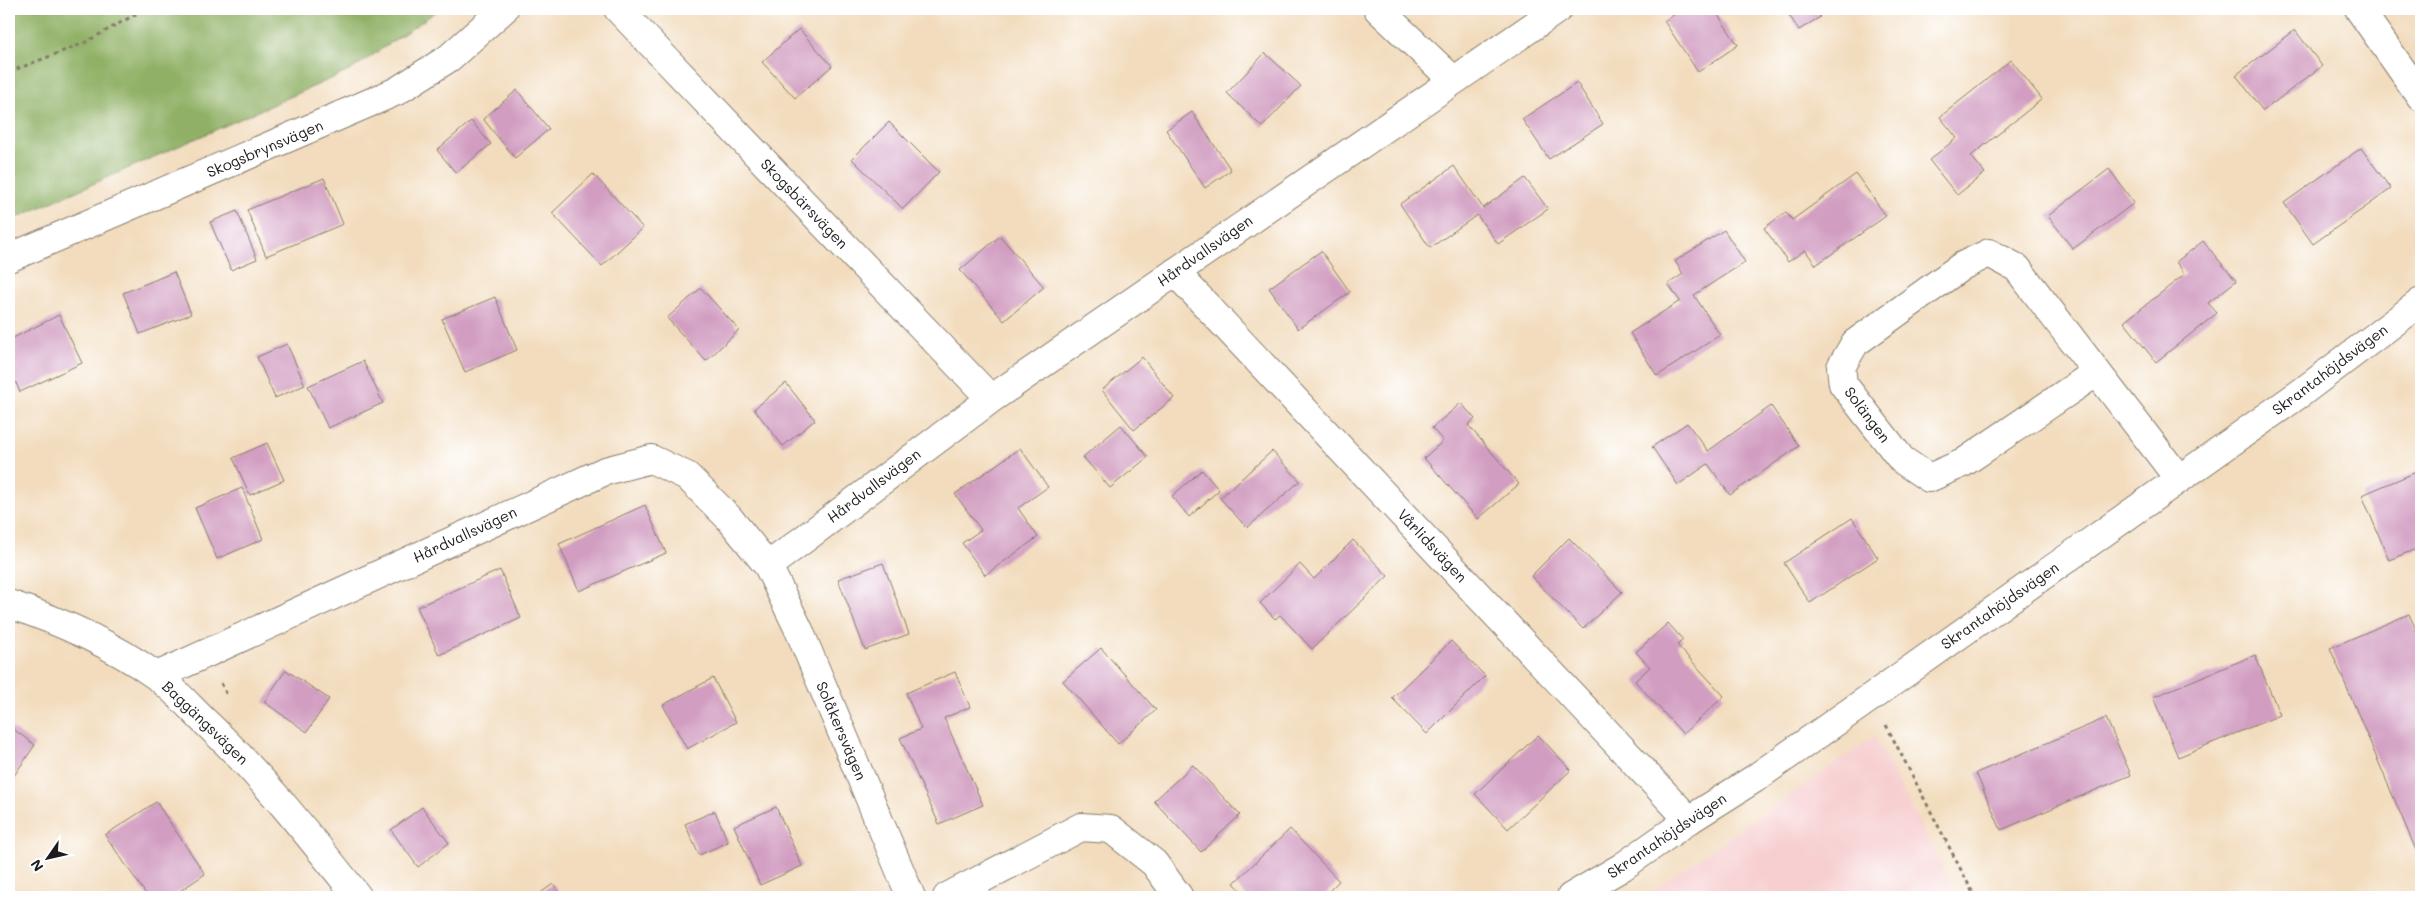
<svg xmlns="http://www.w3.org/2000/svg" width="2430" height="906" viewBox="0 0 2430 906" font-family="Mali,sans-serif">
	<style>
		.built { fill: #f7cfd0 }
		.forest { fill: #8fb065; stroke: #566640 }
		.building { fill: #d19dc1 }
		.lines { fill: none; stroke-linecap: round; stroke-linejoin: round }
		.minor-casing { stroke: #877c6c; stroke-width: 30 }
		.tertiary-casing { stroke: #877c6c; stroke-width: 30 }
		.path { stroke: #877c6c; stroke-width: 3; stroke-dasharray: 4 4; stroke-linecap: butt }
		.minor { stroke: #fff; stroke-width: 28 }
		.tertiary { stroke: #fff; stroke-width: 28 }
		.labels { text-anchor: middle; stroke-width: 4; stroke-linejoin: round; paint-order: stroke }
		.street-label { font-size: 15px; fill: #1c1c1c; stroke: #fff }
	</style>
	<rect width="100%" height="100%" fill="#fff"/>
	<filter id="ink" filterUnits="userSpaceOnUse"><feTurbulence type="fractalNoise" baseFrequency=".02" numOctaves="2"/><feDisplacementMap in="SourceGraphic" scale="10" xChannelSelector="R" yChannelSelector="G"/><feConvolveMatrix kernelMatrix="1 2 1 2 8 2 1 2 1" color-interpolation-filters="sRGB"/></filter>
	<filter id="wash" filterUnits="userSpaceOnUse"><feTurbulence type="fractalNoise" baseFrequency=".0096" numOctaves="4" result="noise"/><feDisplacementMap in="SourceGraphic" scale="20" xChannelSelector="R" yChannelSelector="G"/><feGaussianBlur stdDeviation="1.12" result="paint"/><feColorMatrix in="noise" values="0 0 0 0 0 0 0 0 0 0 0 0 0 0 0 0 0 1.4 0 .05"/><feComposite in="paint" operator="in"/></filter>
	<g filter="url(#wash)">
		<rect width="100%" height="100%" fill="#f2dcbd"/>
		<path class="built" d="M1875 736 1957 897H1643Z"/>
		<path class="forest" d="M9 9H440L351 70 9 221Z"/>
		<g id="blocks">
			<path class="building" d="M1683 9H1714L1738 45 1698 72 1664 21Z
				M1785 9H1814L1820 17 1799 30Z
				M799 29 832 66 795 98 762 62Z
				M2295 30 2322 66 2263 111 2236 75Z
				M1265 53 1301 86 1262 127 1227 93Z
				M2011 60 2042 99 1971 156 1985 173 1957 195 1929 160 1957 138 1940 117Z
				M1577 83 1603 124 1549 159 1522 119Z
				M517 90 549 129 515 158 483 119Z
				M1192 112 1231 170 1205 188 1166 130Z
				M471 121 491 144 456 173 437 150Z
				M889 122 939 172 903 209 852 159Z
				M2361 148 2391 189 2313 244 2284 203Z
				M1454 166 1483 208 1525 178 1548 209 1498 244 1477 215 1430 248 1400 204Z
				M2109 169 2134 203 2073 249 2048 216Z
				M593 174 643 228 602 266 552 213Z
				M1856 174 1886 216 1816 265 1805 250 1788 262 1764 228 1786 212 1792 220Z
				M324 178 343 224 266 256 247 210Z
				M237 211 257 259 231 270 210 222Z
				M1724 230 1745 262 1694 295 1720 335 1657 376 1630 333 1680 301 1668 284 1683 274 1675 261Z
				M1000 236 1044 287 1004 321 960 270Z
				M2203 241 2236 281 2208 303 2217 313 2156 362 2124 322 2185 274 2176 262Z
				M1321 251 1350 292 1298 329 1269 288Z
				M174 272 191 314 140 334 123 293Z
				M701 288 739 330 706 361 667 318Z
				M495 297 517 350 465 372 442 319Z
				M59 315 82 363 20 392 9 367V340Z
				M287 344 305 385 275 398 257 357Z
				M1142 357 1174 398 1134 430 1102 390Z
				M363 361 383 403 328 428 308 386Z
				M786 383 815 420 783 446 754 409Z
				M1461 403 1475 419 1468 425 1519 484 1478 519 1424 458 1443 441 1432 428Z
				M1771 406 1799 446 1730 495 1708 464 1678 485 1652 447 1687 423 1708 451Z
				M1121 425 1148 457 1110 488 1083 457Z
				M267 443 284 480 250 495 233 458Z
				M1020 448 1048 487 1018 508 1038 537 985 575 962 543 981 530 955 494Z
				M1272 451 1300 481 1247 528 1220 498Z
				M1202 470 1219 490 1189 517 1172 496Z
				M2421 470V547L2389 560 2362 495Z
				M242 488 263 539 217 559 195 508Z
				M645 505 666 553 579 591 559 544Z
				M1852 518 1878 558 1810 603 1784 563Z
				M1569 538 1622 592 1583 629 1531 576Z
				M1353 540 1388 576 1312 649 1280 615 1275 619 1260 603 1300 564 1314 579Z
				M883 563 909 634 865 650 838 579Z
				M500 570 521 618 439 655 417 607Z
				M2409 614 2421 641V862L2330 648Z
				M1668 623 1683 640 1677 645 1724 696 1683 734 1635 681 1650 667 1636 652Z
				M1451 641 1485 676 1427 734 1392 698Z
				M1101 648 1156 710 1118 744 1063 681Z
				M2255 655 2280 715 2178 757 2153 697Z
				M286 670 329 699 307 732 264 702Z
				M955 672 970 707 944 718 983 805 939 824 900 738 921 729 906 693Z
				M713 678 736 722 687 749 663 705Z
				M2106 718 2131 775 2001 830 1976 773Z
				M9 726 35 745 9 783Z
				M1538 735 1571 770 1508 829 1475 794Z
				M1193 765 1240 815 1201 852 1154 801Z
				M156 802 205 874 171 897H148L105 835Z
				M422 807 449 843 418 867 391 830Z
				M776 807 802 866 760 885 734 826Z
				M715 811 728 842 699 855 685 824Z
				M1290 829 1339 881 1323 897H1247L1234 883Z
				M553 884 563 897H535Z"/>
		</g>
	</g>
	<g filter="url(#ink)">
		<use href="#blocks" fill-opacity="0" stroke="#877c6c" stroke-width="1"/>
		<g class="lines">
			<defs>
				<path id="minor" d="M618 9 991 399
					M1378 9 1453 80
					M2359 9 2421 97
					M9 258 397 91 449 58 504 9
					M1175 272 1689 820
					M2097 372 1963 463 1929 478 1902 460 1843 384 1841 367 1855 343 1962 266 1989 253 2017 268 2179 479
					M768 566 799 630 911 897
					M157 676 605 471 651 459 687 476 729 518 768 566 991 399 1558 9
					M947 897 1081 827 1111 829 1154 863 1179 897"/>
				<path id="tertiary" d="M9 604C60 621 111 644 155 675 172 687 186 703 200 717 260 773 307 833 358 897
					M1571 897 1622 867 1689 820 1754 779 1887 686 2302 392 2421 302"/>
			</defs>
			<use href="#minor" class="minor-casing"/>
			<use href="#tertiary" class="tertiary-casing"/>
			<path class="path" d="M9 72 84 43 145 9
				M221 683 227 695
				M1886 725 1975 897"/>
			<use href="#minor" class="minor"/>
			<use href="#tertiary" class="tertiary"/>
		</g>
	</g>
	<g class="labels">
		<g class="street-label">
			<text transform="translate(265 149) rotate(-23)" y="5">Skogsbrynsvägen</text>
			<text transform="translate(804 204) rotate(46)" y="5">Skogsbärsvägen</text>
			<text transform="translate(1205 251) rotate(-35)" y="5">Hårdvallsvägen</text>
			<text transform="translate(2330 370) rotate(-37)" y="5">Skrantahöjdsvägen</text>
			<text transform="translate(1867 415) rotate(53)" y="5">Solängen</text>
			<text transform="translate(874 486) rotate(-37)" y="5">Hårdvallsvägen</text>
			<text transform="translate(465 535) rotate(-25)" y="5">Hårdvallsvägen</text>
			<text transform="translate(1432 546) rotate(47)" y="5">Vårlidsvägen</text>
			<text transform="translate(2000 606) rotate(-35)" y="5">Skrantahöjdsvägen</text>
			<text transform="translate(205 723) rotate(44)" y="5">Baggängsvägen</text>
			<text transform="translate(841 731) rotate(67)" y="5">Solåkersvägen</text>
			<text transform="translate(1667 836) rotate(-34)" y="5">Skrantahöjdsvägen</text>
		</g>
	</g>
	<rect width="2430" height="906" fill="none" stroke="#fff" stroke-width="30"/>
	<g transform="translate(48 858) rotate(236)" stroke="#ffffff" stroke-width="4" paint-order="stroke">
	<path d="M0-4L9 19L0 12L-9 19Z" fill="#1c1c1c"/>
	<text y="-8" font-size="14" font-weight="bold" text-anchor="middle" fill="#1c1c1c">N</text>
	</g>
</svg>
